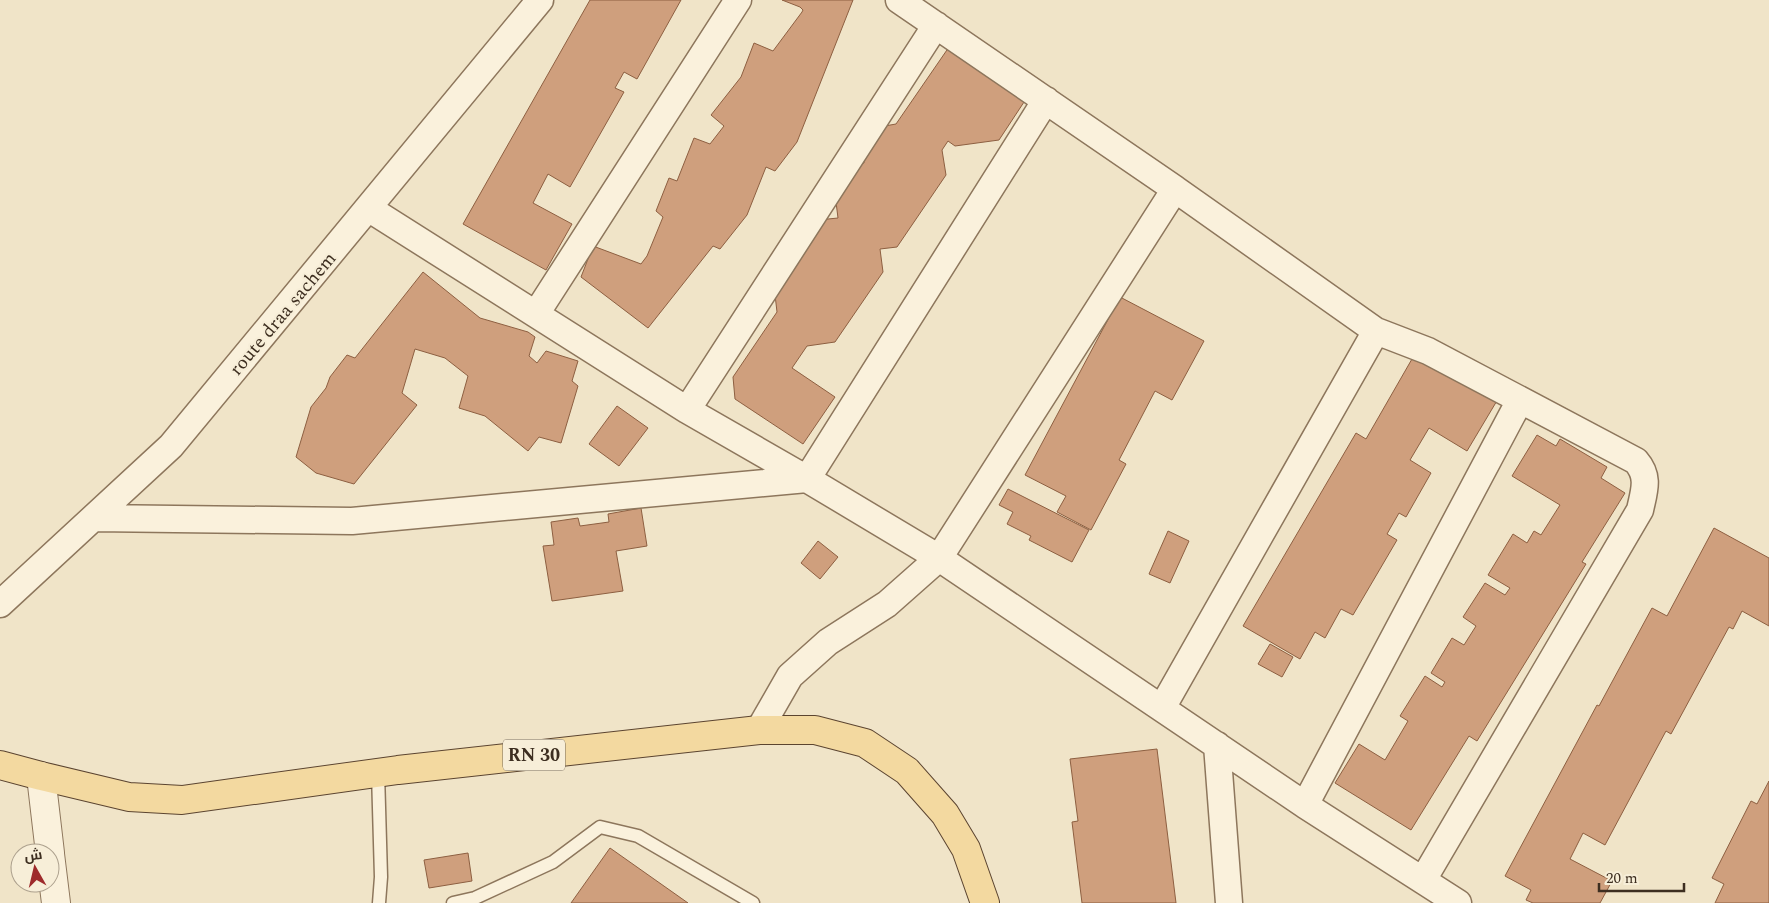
<svg xmlns="http://www.w3.org/2000/svg" width="1769" height="903" viewBox="0 0 1769 903" font-family="Spectral,Cairo,serif">
	<style>
		.building { fill: #cf9f7d; stroke: #8d5f41 }
		.lines { fill: none; stroke-linecap: round; stroke-linejoin: round }
		.service-casing { stroke: #8d765c; stroke-width: 15 }
		.minor-casing { stroke: #8d765c; stroke-width: 29 }
		.tertiary-casing { stroke: #8d765c; stroke-width: 30 }
		.primary-casing { stroke: #5b4430; stroke-width: 30 }
		.service { stroke: #faf1dc; stroke-width: 12 }
		.minor { stroke: #faf1dc; stroke-width: 26 }
		.tertiary { stroke: #faf1dc; stroke-width: 28 }
		.primary { stroke: #f3d9a0; stroke-width: 28 }
		.labels { text-anchor: middle; stroke-width: 4.5; stroke-linejoin: round; paint-order: stroke }
		.shield { fill: #f7eed8; stroke: #756857; stroke-width: 1 }
		.shield-label { font-size: 18px; font-weight: bold; fill: #3d2e20 }
		.street-label { font-size: 19px; fill: #3d2e20; stroke: #f7eed8 }
	</style>
	<rect width="100%" height="100%" fill="#f0e4c8"/>
	<path class="building" d="M590 0H681L637 79 624 72 615 88 624 92 570 187 548 174 533 203 572 224 546 270 463 224Z
		M782 0H853L797 142 775 171 766 167 747 215 720 249 713 246 648 328 581 277 593 246 641 264 647 256 663 217 656 211 669 178 677 181 694 138 710 144 724 126 711 115 741 77 754 43 773 51 802 12 803 10 800 7Z
		M949 47 1026 99 999 140 955 146 948 141 942 150 946 175 897 247 880 249 883 272 835 342 807 346 792 368 835 397 803 444 735 399 733 377 777 312 774 286 792 259 802 257 801 246 818 220 838 218 835 194 855 164 864 163 863 151 879 127 896 124Z
		M423 272 480 318 528 332 535 337 529 356 537 363 546 351 578 361 572 381 578 386 561 443 539 437 528 451 485 416 459 408 468 376 445 358 415 349 402 393 417 405 354 484 316 473 296 457 311 407 326 388 330 377 347 355 355 358Z
		M1120 297 1204 341 1172 400 1155 391 1119 460 1126 464 1091 530 1057 512 1066 496 1025 475Z
		M1416 352 1498 399 1467 451 1429 428 1410 460 1431 473 1406 517 1399 513 1387 534 1397 540 1353 615 1341 609 1325 638 1315 632 1300 659 1243 626 1356 433 1366 439Z
		M617 406 648 428 619 466 589 444Z
		M1537 435 1556 446 1560 439 1607 467 1601 478 1625 493 1582 562 1586 564 1477 741 1469 736 1411 830 1335 783 1359 744 1385 760 1408 721 1400 716 1425 676 1442 687 1445 682 1431 673 1452 638 1464 645 1476 626 1463 617 1485 583 1505 595 1510 588 1488 575 1513 534 1527 543 1534 531 1541 535 1560 505 1512 476Z
		M1008 489 1089 530 1072 562 1029 540 1031 536 1007 524 1013 512 999 505Z
		M641 508 647 546 616 551 623 591 552 601 543 546 554 545 551 522 578 518 580 526 609 522 608 514Z
		M1714 528 1769 558V626L1742 611 1733 629 1729 627 1671 734 1666 731 1605 845 1583 833 1570 859 1612 881 1600 903H1533L1526 900 1531 890 1505 876 1597 705 1599 706 1652 608 1667 616Z
		M1168 531 1189 541 1170 583 1149 574Z
		M818 541 838 557 820 579 801 563Z
		M1270 644 1293 657 1282 677 1258 664Z
		M1157 749 1176 903H1082L1072 822 1078 821 1070 759Z
		M1769 781V903H1715L1724 884 1712 878 1751 801 1757 804Z
		M610 848 688 903H571Z
		M468 853 472 881 429 888 424 860Z"/>
	<g class="lines">
		<defs>
			<path id="service" d="M378 773 381 877 379 903
				M453 903 475 898 553 862 600 827 638 836 753 903"/>
			<path id="minor" d="M1046 100 807 479 939 558 1305 805 1458 903
				M1175 189 1376 331 1428 351 1636 461C1650 477 1644 491 1640 510L1423 880
				M536 314 738 0
				M687 410 936 25
				M94 518 352 521 807 479 687 410 368 208
				M0 604 171 446 540 0
				M1162 708 1376 331
				M759 730 790 676 828 642 887 604 939 558 1175 189 899 0
				M1217 745 1229 903
				M1305 805 1520 400"/>
			<path id="tertiary" d="M41 776 50 853
				M50 854 56 903"/>
			<path id="primary" d="M0 765 41 776 129 797 182 800 398 770 759 730H815L865 743 907 771 945 814 966 849 985 903"/>
		</defs>
		<use href="#service" class="service-casing"/>
		<use href="#minor" class="minor-casing"/>
		<use href="#tertiary" class="tertiary-casing"/>
		<use href="#primary" class="primary-casing"/>
		<use href="#service" class="service"/>
		<use href="#minor" class="minor"/>
		<use href="#tertiary" class="tertiary"/>
		<use href="#primary" class="primary"/>
	</g>
	<g class="labels">
		<rect class="shield" x="503" y="739.5" width="62" height="31" rx="4"/>
		<g class="shield-label">
			<text x="534" y="761">RN 30</text>
		</g>
		<g class="street-label">
			<text transform="translate(282 313) rotate(-50)" y="7">route draa sachem</text>
		</g>
	</g>
	<g transform="translate(35 868) rotate(352)"><circle r="24" fill="#f7eed8" stroke="#ada18e"/>
	<path d="M0-4L9 19L0 12L-9 19Z" fill="#9e2a2b"/>
	<text y="-8" font-size="14" font-weight="bold" text-anchor="middle" fill="#3d2e20">ش</text>
	</g>
	<path d="M1599 883v8h85v-8" fill="none" stroke="#3d2e20" stroke-width="2.5"/>
	<text x="1606" y="883" font-size="15" fill="#3d2e20" stroke="#f7eed8" stroke-width="4" paint-order="stroke">20 m</text>
</svg>
